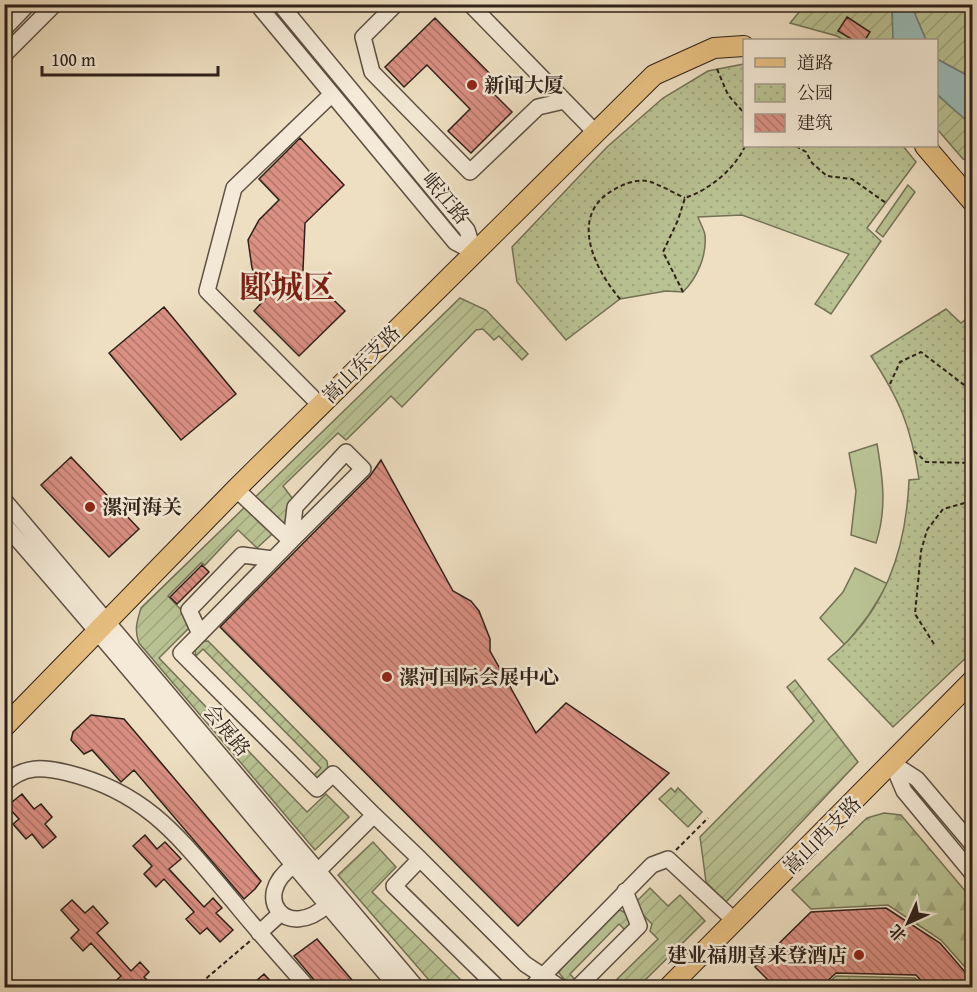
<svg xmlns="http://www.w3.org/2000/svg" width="977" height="992" viewBox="0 0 977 992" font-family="'Gentium Book Plus','Noto Serif SC',serif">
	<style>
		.grass { fill: #b9c293; stroke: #747256; stroke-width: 1.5 }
		.forest { fill: url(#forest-firs); stroke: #747256; stroke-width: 1.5 }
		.park { fill: url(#park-dots); stroke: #747256; stroke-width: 1.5 }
		.garden { fill: url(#garden-furrows); stroke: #747256; stroke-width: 1.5 }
		.water { fill: #9abcb8; stroke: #6f7e78; stroke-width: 1.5 }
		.building { fill: url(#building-back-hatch); stroke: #2e2119; stroke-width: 1.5 }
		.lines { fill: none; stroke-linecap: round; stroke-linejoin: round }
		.minor-casing { stroke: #5e5043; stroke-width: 18 }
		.major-casing { stroke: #2e2119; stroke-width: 22 }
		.path { stroke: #2e2119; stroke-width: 2; stroke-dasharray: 4.5 3; stroke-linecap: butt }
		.minor { stroke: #f4ead7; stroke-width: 15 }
		.major { stroke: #e7c081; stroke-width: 20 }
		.poi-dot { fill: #8f2418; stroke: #f4ead7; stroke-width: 2 }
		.labels { text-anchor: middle; stroke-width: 5; stroke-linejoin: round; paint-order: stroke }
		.poi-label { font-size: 20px; font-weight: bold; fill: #2e2119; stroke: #f4ead7; text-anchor: start }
		.street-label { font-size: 20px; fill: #2e2119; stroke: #f4ead7 }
		.town-label { font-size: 32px; font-weight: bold; fill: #7a1f14; stroke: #f4ead7 }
	</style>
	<defs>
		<pattern id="forest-firs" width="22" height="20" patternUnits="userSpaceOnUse" patternTransform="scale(1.5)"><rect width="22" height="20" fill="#b9c293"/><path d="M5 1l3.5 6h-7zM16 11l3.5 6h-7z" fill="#9fa67e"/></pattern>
		<pattern id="park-dots" width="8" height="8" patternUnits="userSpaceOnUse" patternTransform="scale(1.5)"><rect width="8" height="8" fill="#b9c293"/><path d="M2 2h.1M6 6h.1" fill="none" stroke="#9fa67e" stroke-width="1.8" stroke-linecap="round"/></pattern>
		<pattern id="garden-furrows" width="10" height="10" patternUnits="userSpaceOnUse" patternTransform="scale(1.5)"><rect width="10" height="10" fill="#b9c293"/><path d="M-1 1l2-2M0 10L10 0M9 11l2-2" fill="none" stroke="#9fa67e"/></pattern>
		<pattern id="building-back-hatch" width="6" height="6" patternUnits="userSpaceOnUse" patternTransform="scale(1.5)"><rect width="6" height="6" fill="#db9084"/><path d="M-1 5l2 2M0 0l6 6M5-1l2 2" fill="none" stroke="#b2756b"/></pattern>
	</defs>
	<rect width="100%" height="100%" fill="#eedfc2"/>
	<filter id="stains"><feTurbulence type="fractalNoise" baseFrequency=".00333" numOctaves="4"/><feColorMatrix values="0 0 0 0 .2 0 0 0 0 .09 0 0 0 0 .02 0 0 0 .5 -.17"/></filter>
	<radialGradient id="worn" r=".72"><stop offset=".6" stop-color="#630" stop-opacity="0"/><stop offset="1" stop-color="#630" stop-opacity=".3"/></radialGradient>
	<path class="grass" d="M908 185 915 192 883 237 876 231Z
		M877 444C883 479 887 509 876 543L851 535 856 491 849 453Z
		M855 568 888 584 868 616 845 645 820 618 843 592Z"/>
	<path class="forest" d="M884 813 901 815 972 899V975L941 940 888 905 811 909 792 890 867 818Z
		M836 976 915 978 924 987H824Z"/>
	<path class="park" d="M744 64V146H903L916 162 867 228 881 241 831 314 815 304 849 254 742 215 698 217C700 223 704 229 705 235 707 256 697 278 683 292L666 291 620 299 566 340 517 282 512 247 607 147 663 98 708 71Z
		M946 309 961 323 972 314V652L893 727 828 659C885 613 906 551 909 480L919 479C911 427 900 400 871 356Z"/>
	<path class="garden" d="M805 5H892L893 40H844L837 36 790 23Z
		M911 5H972V78L937 59 936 40H926Z
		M936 94C944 100 966 122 972 123V160L963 159 937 129Z
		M460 298 486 310 528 354 522 360 499 336 494 340 483 329 476 330 402 407 391 396 346 440 338 433 283 486 292 498 285 522 257 548 238 530 205 565 201 563 168 596 189 618 190 627 159 658 307 812 326 794 349 817 315 850 139 643C134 630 137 621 141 608Z
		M208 641 327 761 328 769 318 780 312 777 321 768 203 649 196 656 195 650 198 642Z
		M795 680 858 762 726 902 706 882 700 837 814 721 787 687Z
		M671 788 675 792 678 788 702 812 688 827 659 799Z
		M373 842 396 867 372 892 468 987H435L338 875Z
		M650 888 668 906 680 895 705 921 638 987 608 988 658 939 650 931 652 924 633 905Z
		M620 910 629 915 631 924 627 932 619 924 570 974 578 983 569 985 559 973 562 967 615 912Z"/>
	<path class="water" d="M892 5H911L926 40H893Z
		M937 59 972 78V123C966 122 944 100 937 94Z"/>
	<path class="building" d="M847 17 870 32 865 40H853L838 31Z
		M435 18 499 83 491 91 512 112 471 153 448 131 470 109 427 65 404 87 385 67Z
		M300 138 344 185 305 223 303 270 345 311 299 356 254 311 266 298 252 268 248 240 259 220 279 200 259 179Z
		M164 307 236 394 181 440 109 353Z
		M71 457 139 529 109 557 41 485Z
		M381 460 453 591 471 601 479 611 490 639V651L536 733 566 703 669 773 518 926 220 627 370 476Z
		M202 565 209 572 177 604 170 597Z
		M91 715 124 719 261 881 255 889 244 899 134 770 121 782 92 750 84 754 71 740 73 732Z
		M22 794 34 809 41 804 52 817 45 824 56 837 43 848 32 834 26 839 13 824 19 819 7 806Z
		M145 835 157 849 165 842 181 859 169 869 204 907 213 898 222 908 216 913 233 930 220 942 207 928 200 934 186 919 194 912 164 879 156 887 144 874 152 866 133 846Z
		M72 900 85 913 93 906 108 923 97 933 131 971 140 962 149 972 144 977 154 987H109L121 976 91 943 83 951 71 938 79 930 61 910Z
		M886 908 940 943 972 980V987H927L916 975 836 973 821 987H775L755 967 811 912Z
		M317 939 358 987H320L294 956Z
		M264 974 276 987H249Z"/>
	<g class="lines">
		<defs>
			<path id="minor" d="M257 4 455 242 474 252
				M280 4 467 230 474 252
				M396 4 363 37 372 72 470 172 538 107 564 101
				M470 4 595 132
				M4 29 28 4
				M4 55 55 4
				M320 405 207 291 234 188 332 94
				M346 452 363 469 291 541 295 507Z
				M236 489 291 541 181 653 317 789 333 774 374 815
				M4 500 417 988
				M4 524C138 676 265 834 398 988
				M200 634 189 610 242 555 273 559
				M892 763 904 791 972 873
				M892 763 917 779 972 844
				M4 784C24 765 43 767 68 773 149 793 182 841 233 901 257 931 283 959 308 988
				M420 859 525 964 561 988
				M293 866C250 897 287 942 327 905
				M311 878 374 815 420 859 394 886 498 988
				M259 933 281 913
				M531 988 652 865 668 859 736 922
				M577 988 639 926 625 891"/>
			<path id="major" d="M925 146 972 201
				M4 727 236 489 654 75 714 48 744 46
				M668 988 972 681"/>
		</defs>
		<use href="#minor" class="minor-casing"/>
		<use href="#major" class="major-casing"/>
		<path class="path" d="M717 69 728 95 744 113
			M796 146 806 152 812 163 827 176 852 179 886 203
			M683 292 663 252 678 220 685 198C709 190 735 169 745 146
			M620 299C593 267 568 214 615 189 626 183 639 178 651 182 662 186 674 193 685 198
			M890 384 900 362 921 352 972 391
			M914 451 926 462 972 463
			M934 644 915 614 921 551 927 530 943 509 972 501
			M676 850 708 818
			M195 988 250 941"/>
		<use href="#minor" class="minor"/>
		<use href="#major" class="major"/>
	</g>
	<g class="poi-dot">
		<circle cx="472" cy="85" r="6"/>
		<circle cx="90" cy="507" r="6"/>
		<circle cx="387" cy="677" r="6"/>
		<circle cx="859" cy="955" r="6"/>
	</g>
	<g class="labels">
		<g class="poi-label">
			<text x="484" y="92">新闻大厦</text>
			<text x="102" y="514">漯河海关</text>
			<text x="399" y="684">漯河国际会展中心</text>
			<text x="847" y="962" text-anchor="end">建业福朋喜来登酒店</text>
		</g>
		<g class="street-label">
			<text transform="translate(446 198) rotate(50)" y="7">岷江路</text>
			<text transform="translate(361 364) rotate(-45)" y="7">嵩山东支路</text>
			<text transform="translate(227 730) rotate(50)" y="7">会展路</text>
			<text transform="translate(822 835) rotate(-45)" y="7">嵩山西支路</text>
		</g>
		<g class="town-label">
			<text x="287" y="298">郾城区</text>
		</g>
	</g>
	<rect width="977" height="992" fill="none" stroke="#eedfc2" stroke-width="24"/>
	<rect x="6" y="6" width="965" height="980" fill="none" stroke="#2e2119" stroke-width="3"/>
	<rect x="12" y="12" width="953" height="968" fill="none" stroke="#2e2119" stroke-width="1.5"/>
	<rect x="743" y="39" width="195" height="108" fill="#f4ead7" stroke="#a59a8b" stroke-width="1.5"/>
	<rect x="755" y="58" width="30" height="9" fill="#e7c081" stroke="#a59a8b" stroke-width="1.5"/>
	<text x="797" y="69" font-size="18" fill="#2e2119">道路</text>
	<rect x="755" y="84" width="30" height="18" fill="url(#park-dots)" stroke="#a59a8b" stroke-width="1.5"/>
	<text x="797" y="99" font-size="18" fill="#2e2119">公园</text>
	<rect x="755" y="114" width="30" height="18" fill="url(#building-back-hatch)" stroke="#a59a8b" stroke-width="1.5"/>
	<text x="797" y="129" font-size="18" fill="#2e2119">建筑</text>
	<g transform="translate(908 923) rotate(225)" stroke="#f4ead7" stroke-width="4.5" paint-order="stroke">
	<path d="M0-4.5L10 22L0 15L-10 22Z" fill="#2e2119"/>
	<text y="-9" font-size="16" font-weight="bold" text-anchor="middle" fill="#2e2119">北</text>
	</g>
	<path d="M42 66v9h176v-9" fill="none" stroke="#2e2119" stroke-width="3"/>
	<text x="51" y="66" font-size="18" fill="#2e2119" stroke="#f4ead7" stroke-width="4.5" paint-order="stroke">100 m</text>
	<rect width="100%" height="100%" filter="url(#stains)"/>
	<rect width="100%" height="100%" fill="url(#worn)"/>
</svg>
